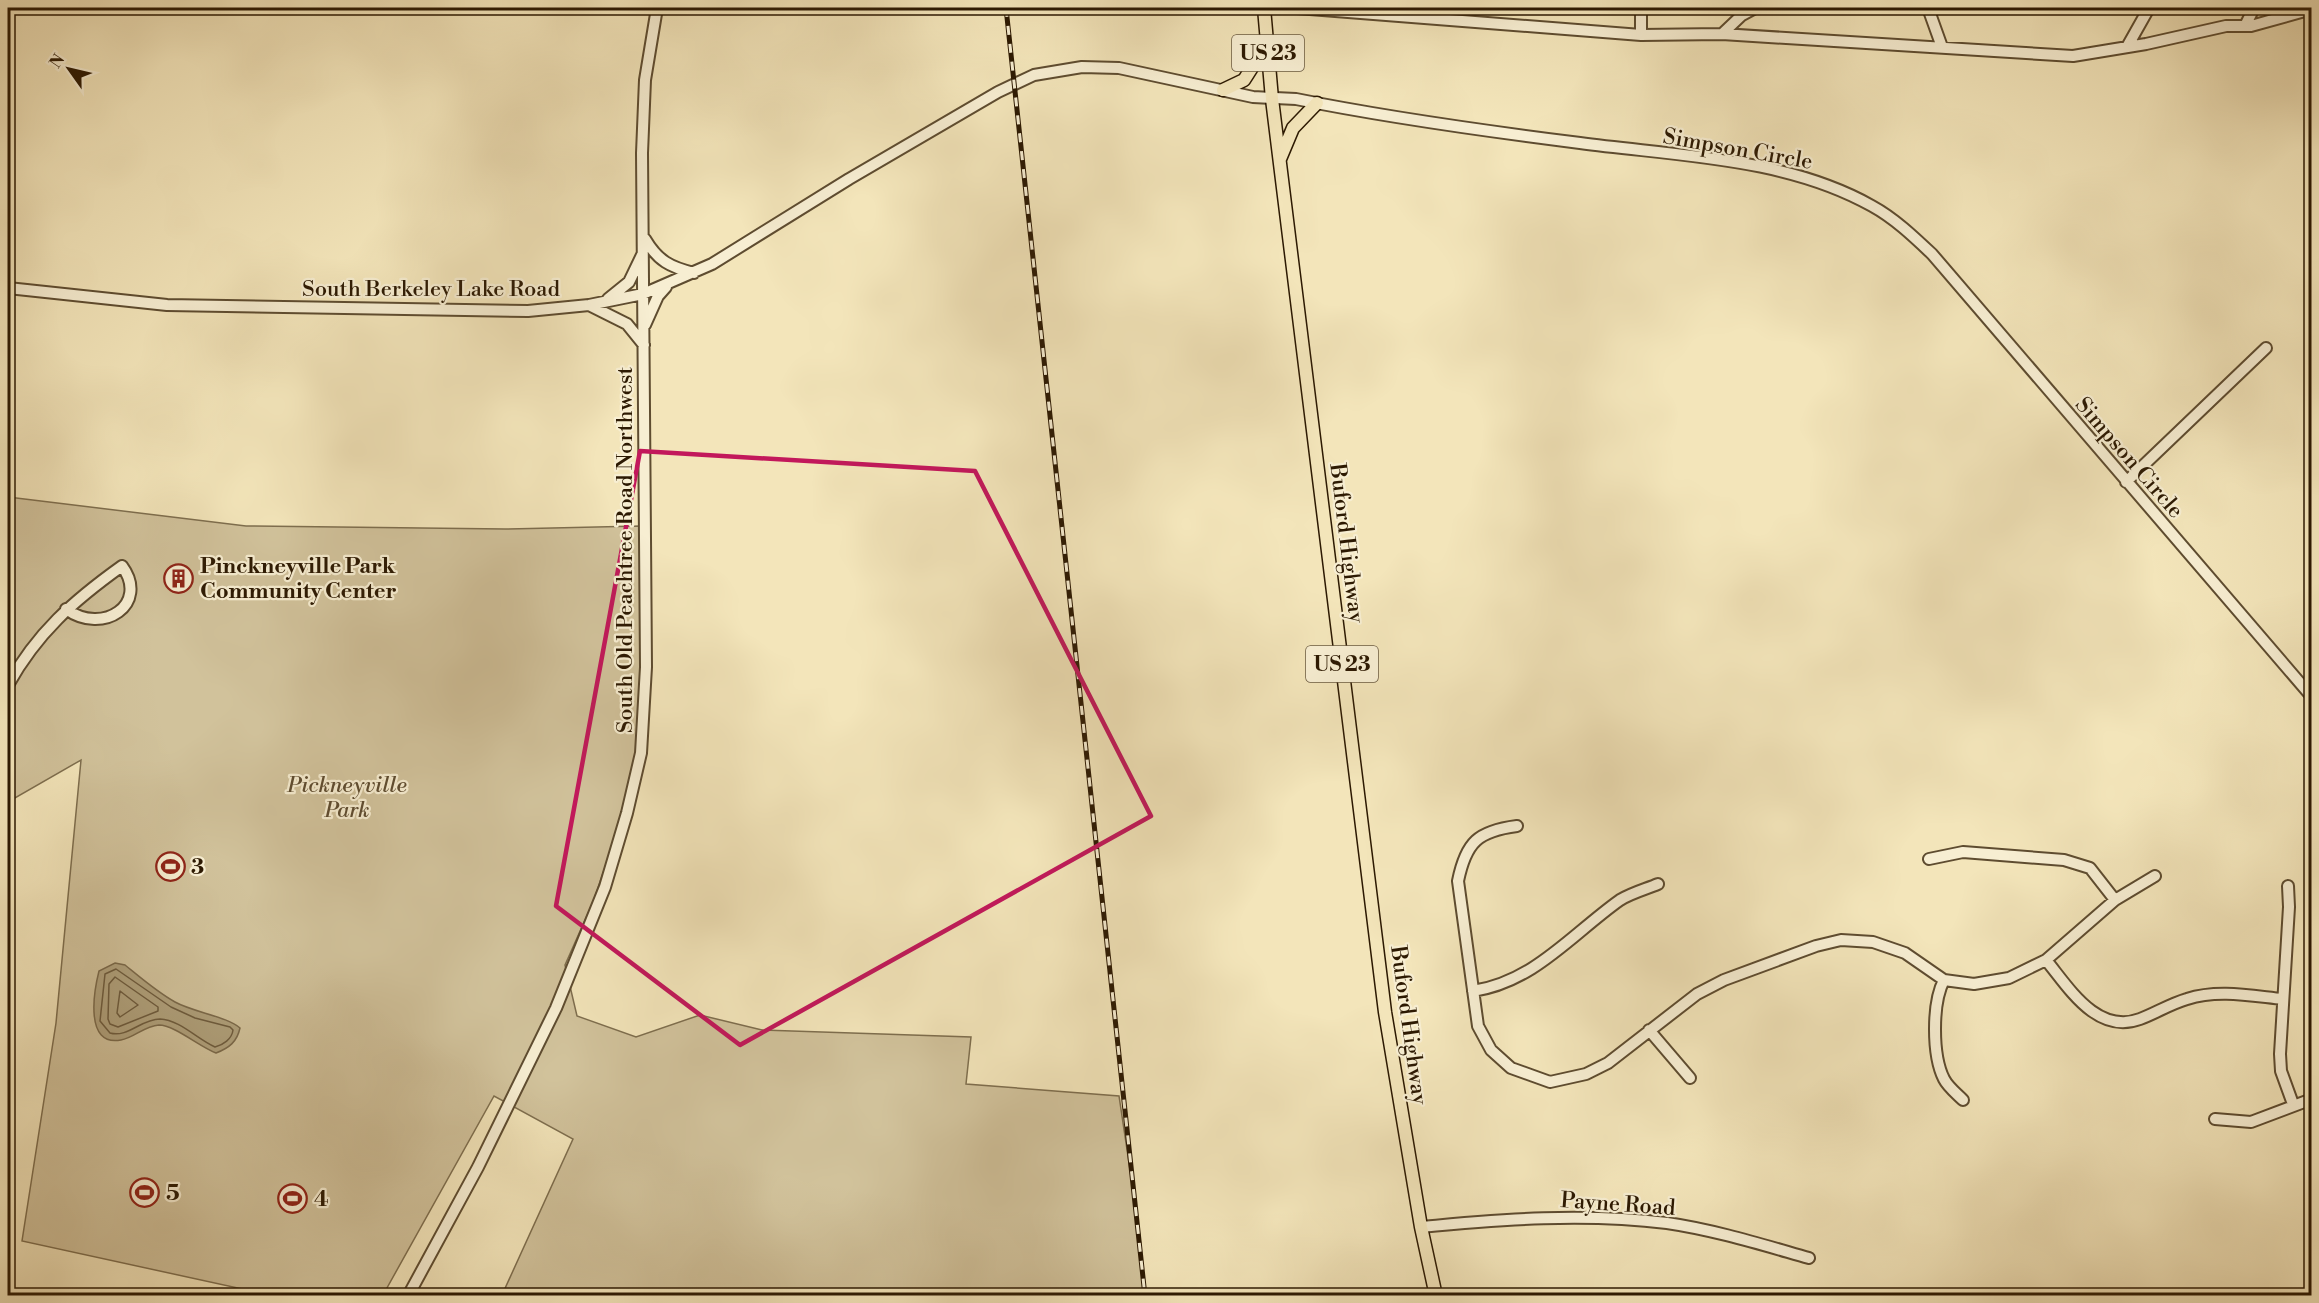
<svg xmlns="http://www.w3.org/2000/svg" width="2319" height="1303" viewBox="0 0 2319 1303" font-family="'Libre Bodoni',serif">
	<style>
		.green { fill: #d1c29b; stroke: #7e6e4e; stroke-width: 1.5 }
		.water { fill: #afa07b; stroke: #7b6a4b; stroke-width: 1.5 }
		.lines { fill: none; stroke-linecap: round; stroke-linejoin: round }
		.shore { stroke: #6e5c3e; stroke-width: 1.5 }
		.minor-casing { stroke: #5e4c30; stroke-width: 14 }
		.major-casing { stroke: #2c1902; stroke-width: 15 }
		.minor { stroke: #f7eed2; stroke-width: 10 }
		.major { stroke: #f3e5ba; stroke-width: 12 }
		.rail-casing { stroke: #2c1902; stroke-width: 5 }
		.rail { stroke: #f7eed2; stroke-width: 3; stroke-dasharray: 9; stroke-linecap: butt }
		.marked { fill: none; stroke: #c2185b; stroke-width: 4.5; stroke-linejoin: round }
		.labels { text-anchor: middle; stroke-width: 4.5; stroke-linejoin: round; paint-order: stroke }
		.shield { fill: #f7eed2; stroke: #695940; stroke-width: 1.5 }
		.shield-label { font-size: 21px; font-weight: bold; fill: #2c1902 }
		.street-label { font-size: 22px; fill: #2c1902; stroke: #f7eed2 }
		.poi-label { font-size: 22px; font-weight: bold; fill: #2c1902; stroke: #f7eed2; text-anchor: start }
		.park-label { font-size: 22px; font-style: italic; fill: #5e4c30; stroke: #f7eed2 }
	</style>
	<rect width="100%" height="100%" fill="#f3e5ba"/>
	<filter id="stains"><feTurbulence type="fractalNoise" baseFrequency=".00333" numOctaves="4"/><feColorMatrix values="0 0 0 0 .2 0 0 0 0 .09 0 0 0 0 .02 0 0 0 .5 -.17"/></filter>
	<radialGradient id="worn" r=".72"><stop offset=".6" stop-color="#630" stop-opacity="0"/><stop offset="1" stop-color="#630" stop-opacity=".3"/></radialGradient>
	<path class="green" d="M8 497 246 526 505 529 640 526 643 658 639 735 632 773 612 847 593 902 565 965 577 1016 636 1037 700 1015 762 1030 971 1037 966 1084 1119 1096 1140 1237 1145 1295H502L573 1139 494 1096 383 1295H270L22 1241 56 1023 81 760 8 802Z"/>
	<path class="water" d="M115 963 125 965C141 978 157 992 175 1002 193 1012 228 1017 240 1028 237 1042 229 1048 216 1053 200 1047 174 1025 159 1025 144 1026 134 1038 121 1040 84 1047 94 991 99 971Z"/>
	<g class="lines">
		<path class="shore" d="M116 969 171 1007 195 1018 230 1027 233 1030C232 1039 223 1045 215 1047 197 1039 180 1020 160 1019 141 1019 128 1038 110 1033L100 1021 105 974Z
			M115 977 158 1007V1011L118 1027 110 1024 108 1019 109 984Z
			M120 991 138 1005 120 1017 117 1013Z"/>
		<defs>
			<path id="minor" d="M1297 8 1641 35 1722 34 2073 56 2146 44 2226 26H2251L2312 9
				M1928 8 1942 47
				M2245 26 2254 8
				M1722 34 1742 15 1755 8
				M1641 35V8
				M2127 47 2149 8
				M645 239C658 261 670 267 694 273
				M8 288 167 305 528 311 589 305 643 294 712 264 849 179 998 92 1034 75 1082 67 1119 68 1253 97 1296 99C1390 118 1485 131 1580 143 1676 156 1785 157 1872 206 1894 218 1913 236 1932 254L2312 697
				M608 299 629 282 642 255
				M589 305 627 324 644 345
				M645 325 658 296 666 287
				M2126 482 2266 348
				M8 685C37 633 73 601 122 566 150 604 103 636 66 609
				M1517 826C1478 831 1466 842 1458 881L1478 1026 1491 1050 1511 1068 1550 1082 1586 1074 1608 1063 1697 994 1724 980 1816 946 1841 940 1873 942 1905 953 1944 980 1974 984 2009 978 2046 960 2115 900 2155 876
				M1929 859 1963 852 2064 860 2090 868 2115 900
				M2288 886 2289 907 2280 1054 2281 1071 2293 1104
				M2046 960C2069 988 2097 1035 2140 1019 2156 1013 2170 1004 2187 999 2218 989 2252 996 2283 999
				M1944 980C1932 1003 1932 1055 1944 1079 1948 1087 1957 1094 1963 1100
				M1473 991C1534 982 1572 934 1620 900 1631 893 1646 889 1658 884
				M1649 1030 1690 1078
				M2215 1119 2251 1122 2312 1099
				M1421 1227C1503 1219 1584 1213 1667 1223 1715 1230 1763 1245 1809 1258
				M408 1296 478 1167 556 1008 605 887 627 813 641 753 646 667 642 153 645 80 657 8
				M1990 1296H2060"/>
			<path id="major" d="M1264 8 1272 99 1385 1012 1421 1227 1436 1296
				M1223 90 1244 80 1267 44
				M1280 159 1293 128 1317 103"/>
		</defs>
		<use href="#minor" class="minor-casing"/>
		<use href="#major" class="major-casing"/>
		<use href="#minor" class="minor"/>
		<use href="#major" class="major"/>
		<defs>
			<path id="rail" d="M1006 8 1145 1296"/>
		</defs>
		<use href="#rail" class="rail-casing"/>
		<use href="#rail" class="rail"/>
	</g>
	<path class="marked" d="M640 451 975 471 1151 816 740 1045 556 906Z"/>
	<defs>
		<symbol id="building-ring" viewBox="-11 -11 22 22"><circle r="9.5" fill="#f7eed2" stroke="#8f2418" stroke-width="1.5"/><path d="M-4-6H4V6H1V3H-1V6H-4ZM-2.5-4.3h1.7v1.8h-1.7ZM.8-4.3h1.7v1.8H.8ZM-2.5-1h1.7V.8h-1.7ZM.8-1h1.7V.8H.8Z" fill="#8f2418"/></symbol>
		<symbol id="stadium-ring" viewBox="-11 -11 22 22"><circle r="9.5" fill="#f7eed2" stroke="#8f2418" stroke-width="1.5"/><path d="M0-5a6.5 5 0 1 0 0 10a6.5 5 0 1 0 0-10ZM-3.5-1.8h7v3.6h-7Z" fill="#8f2418"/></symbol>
	</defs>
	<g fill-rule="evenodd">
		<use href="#building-ring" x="162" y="562" width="33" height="33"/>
		<use href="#stadium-ring" x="154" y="850" width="33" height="33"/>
		<use href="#stadium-ring" x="128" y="1176" width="33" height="33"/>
		<use href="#stadium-ring" x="276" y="1182" width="33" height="33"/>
	</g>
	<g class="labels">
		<g class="shield">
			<rect x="1232" y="35" width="72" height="36" rx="4.5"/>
			<rect x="1306" y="646" width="72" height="36" rx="4.5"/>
		</g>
		<g class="shield-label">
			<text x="1268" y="60">US 23</text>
			<text x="1342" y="671">US 23</text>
		</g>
		<g class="street-label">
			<text transform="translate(1738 148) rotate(10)" y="8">Simpson Circle</text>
			<text x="431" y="296">South Berkeley Lake Road</text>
			<text transform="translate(2130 457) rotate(49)" y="8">Simpson Circle</text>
			<text transform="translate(1348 543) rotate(83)" y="8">Buford Highway</text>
			<text transform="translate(624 550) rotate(-90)" y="8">South Old Peachtree Road Northwest</text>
			<text transform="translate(1410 1025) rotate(82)" y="8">Buford Highway</text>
			<text transform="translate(1618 1203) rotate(4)" y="8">Payne Road</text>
		</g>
		<g class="poi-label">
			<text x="200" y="573">Pinckneyville Park<tspan x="200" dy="25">Community Center</tspan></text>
			<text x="191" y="874">3</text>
			<text x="166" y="1200">5</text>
			<text x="314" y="1206">4</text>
		</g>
		<g class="park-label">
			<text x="347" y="792">Pickneyville<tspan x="347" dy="25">Park</tspan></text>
		</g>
	</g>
	<rect width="2319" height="1303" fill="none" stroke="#f3e5ba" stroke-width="30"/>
	<rect x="9" y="9" width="2301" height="1285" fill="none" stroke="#2c1902" stroke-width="3"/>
	<rect x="15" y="15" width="2289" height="1273" fill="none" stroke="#2c1902" stroke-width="1.5"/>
	<g transform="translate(69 69) rotate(304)" stroke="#f7eed2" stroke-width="4.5" paint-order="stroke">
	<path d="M0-4.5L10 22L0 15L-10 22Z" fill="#2c1902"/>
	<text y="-9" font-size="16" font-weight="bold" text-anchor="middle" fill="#2c1902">N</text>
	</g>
	<rect width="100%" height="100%" filter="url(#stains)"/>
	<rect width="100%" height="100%" fill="url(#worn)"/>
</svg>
